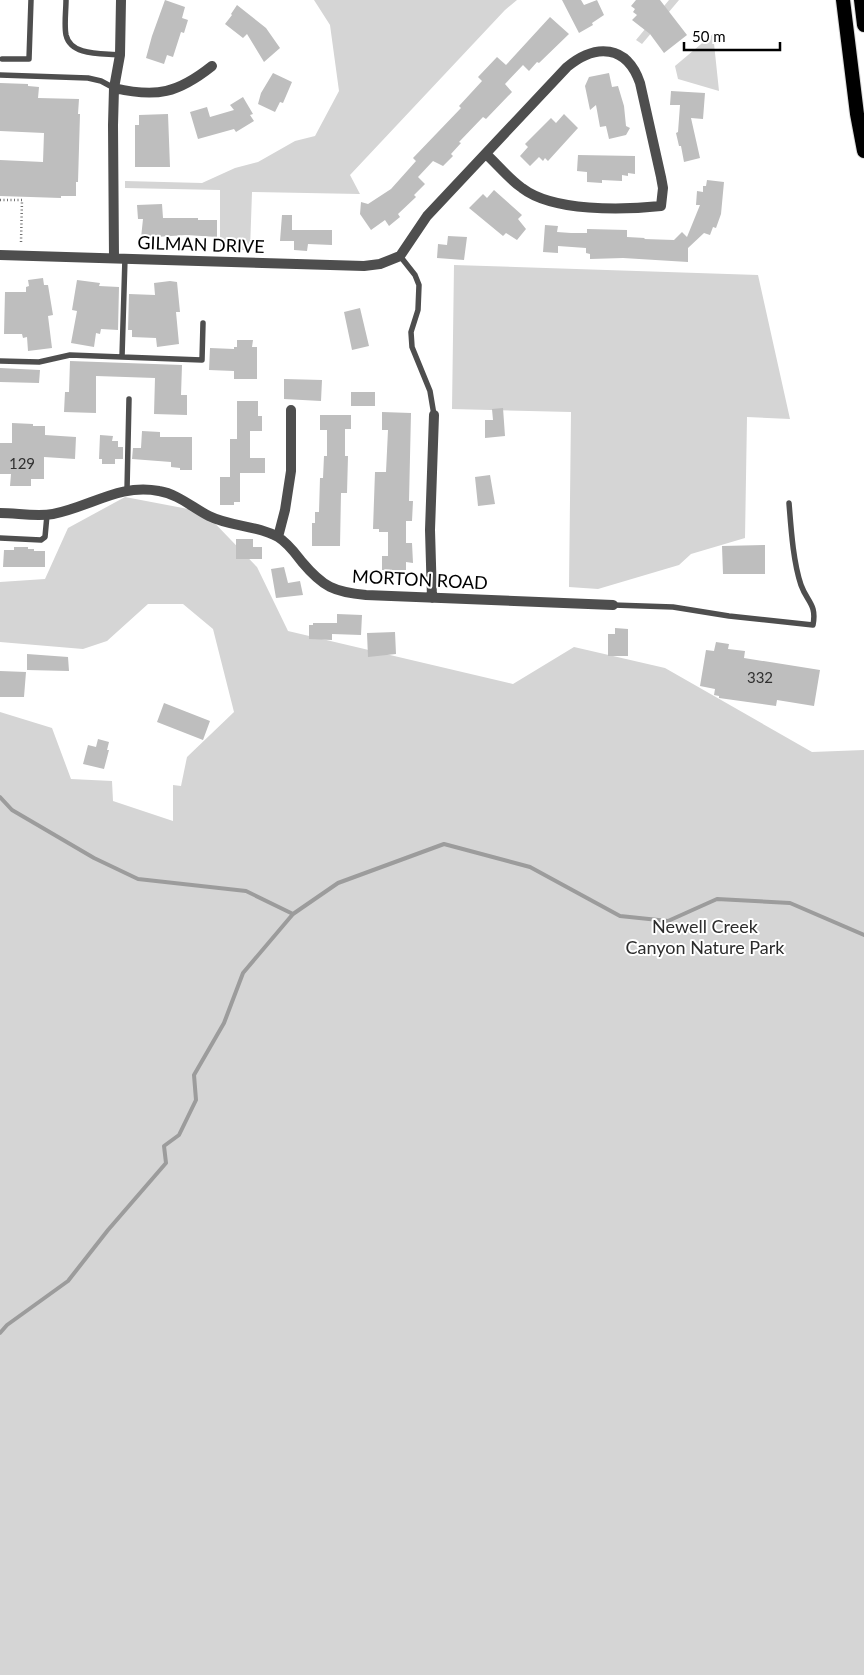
<svg xmlns="http://www.w3.org/2000/svg" width="864" height="1675" viewBox="0 0 864 1675" font-family="Lato,sans-serif">
	<style>
		.green { fill: #d5d5d5 }
		.lines { fill: none; stroke-linecap: round; stroke-linejoin: round }
		.stream { stroke: #9c9c9c; stroke-width: 4 }
		.building { fill: #bebebe }
		.trunk-casing { stroke: #dbdbdb; stroke-width: 16 }
		.path { stroke: #707070; stroke-width: 2.5; stroke-dasharray: 1 2.5; stroke-linecap: butt }
		.service { stroke: #4e4e4e; stroke-width: 5.5 }
		.minor { stroke: #4e4e4e; stroke-width: 10 }
		.trunk { stroke: #000; stroke-width: 14 }
		.labels { text-anchor: middle; stroke-width: 4; stroke-linejoin: round; paint-order: stroke }
		.number-label { font-size: 15px; fill: #303030 }
		.street-label { font-size: 18px; fill: #000; stroke: #fff }
		.park-label { font-size: 18px; fill: #2c2c2c; stroke: #fff }
	</style>
	<rect width="100%" height="100%" fill="#fff"/>
	<path class="green" d="M314 0H517L505 10 350 175 360 194 252 192 250 250H220V190L125 188V181L202 183 235 168 258 162 295 141 315 136 339 91 330 25Z
		M669 0H679L642 44 636 40Z
		M713 34 719 91 678 79 675 66Z
		M454 265 758 275 790 419 747 417 745 538 691 554 679 565 598 589 569 587 571 412 452 409Z
		M125 497 204 512 257 567 288 631 513 684 574 647 665 668 812 752 864 750V1675H0V712L52 728 71 779 112 781 113 801 173 821V785L181 786 187 757 234 712 213 629 183 604H148L107 641 83 649 0 642V582L45 579 68 528Z"/>
	<g class="lines">
		<path class="stream" d="M0 797 12 810 94 858 138 879 246 891 293 914
			M0 1333 7 1325 68 1281 108 1230 166 1163 164 1146 179 1135 196 1100 194 1075 224 1023 243 973 293 914 338 883 444 844 530 867 620 916 668 921 717 899 790 903 864 935"/>
	</g>
	<path class="building" d="M165 0 185 7 182 18 188 20 184 33 181 32 173 57 167 55 164 64 146 58 152 36Z
		M562 0H581L584 5 597 0 604 15 592 23 593 25 579 33Z
		M636 0H660L687 35 664 53 650 34 632 20 637 15 633 12 635 9 631 6Z
		M237 5 266 28 280 48 264 62 247 34 243 38 225 24 232 15 231 14Z
		M550 17 569 34 539 63 537 62 529 71 523 65 505 84 512 92 486 119 483 117 459 142 461 143 451 154 453 156 443 166 433 161 418 177 425 184 414 195 416 197 398 214 400 217 389 226 385 220 371 230 360 214 361 202 368 204 391 189 416 161 413 158 461 108 459 106 482 81 478 77 497 57 506 65Z
		M273 73 292 82 283 103 280 102 275 112 258 104 261 93Z
		M609 73 612 87 618 86 624 106 626 126 630 128 626 135 609 139 606 126 600 127 596 105 590 110 585 86 589 77Z
		M0 83 28 84V86L39 87 38 98 79 99 78 114H80L78 182H76V196H61V198L0 196V160L43 162 44 133 0 131Z
		M671 91 705 93 703 119 691 118 700 158 684 162 681 146H679L676 133 678 132 680 105H670Z
		M243 97 253 114 250 115 254 121 236 132 234 129 198 139 190 112 207 107 210 117 234 110 230 105Z
		M168 114 170 167H135V125H139V115Z
		M564 114 578 128 548 161 545 158 543 161 539 157 530 166 520 156 528 147 525 144 551 118 556 123Z
		M578 155 635 156V174L628 173V176L622 175V181L602 180V183L587 182V172L577 171Z
		M707 180 724 182 721 214 716 228 713 227 710 235 704 233 688 248V262L623 258 590 259V254L586 253V248L558 246V253L543 252 545 225 558 226 557 232 571 233H587V229L627 230V237L645 238 644 239 674 240 682 232 687 237 700 205H696L697 191 703 192V186H706Z
		M494 190 522 215 518 219 526 229 517 240 506 233 503 236 469 208 483 194 487 198Z
		M162 204 163 218H198V220H217V237L186 235 141 238 143 219H138L137 205Z
		M282 215H292V230H332V245L308 244 307 251 294 250V241H280Z
		M448 236 467 237 464 260 437 258 438 244 447 245Z
		M43 278 44 285H48L53 315 48 316 52 348 28 351 27 337 23 338 22 334H4L5 292H26V287L29 286 28 280Z
		M77 280 100 283 99 286 119 287 118 330 101 329 100 334 96 333 94 347 71 343 77 311 72 310Z
		M170 281 177 282 180 312H176L179 344 157 347 156 338 132 337V330H128L129 294 155 295 154 283Z
		M360 308 369 346 352 350 344 312Z
		M237 340H253L252 347H257V379H234V371L209 370 210 348 234 349V347H237Z
		M70 361 182 365 181 395H187V415L154 414 155 378 96 376V413L64 412 65 392H69Z
		M0 368 40 370 39 383 0 382Z
		M284 379 322 380 321 401 284 399Z
		M351 392H375V406H351Z
		M237 401H258V416H262V431H250V458H265V473H240V502H234V505H220V477H230V439H237Z
		M503 408 505 436 485 438V420H493L492 409Z
		M382 412 411 413 409 501H413L412 521H406V543H412L413 563 406 562V570H382V556H388V532H379V529H373L375 472H386L388 430H382Z
		M320 415H351V429H345V456H348L347 493H341L340 546H312V523H315V512H319L320 478H323L324 456H327V430H320Z
		M12 423 33 424V426H45V435L76 437 75 459 44 457V479H31V486H10L11 474H0V443H12Z
		M142 431 160 432V437H192V470H180V468L171 467V462L132 459 133 448H141Z
		M100 435 113 436 112 441H118V447H123V459H115V464H102V459H99Z
		M490 475 495 504 478 506 475 477Z
		M236 539H253V547H262V559H236Z
		M765 545V574H723L722 546Z
		M14 547H28V549H34V551H45V567H3L4 550H14Z
		M284 567 288 583 300 581 303 595 276 598 271 569Z
		M337 614 362 615 361 635 332 634V640L309 639V625H313V623H337Z
		M615 628 628 629V656H608V634H615Z
		M395 632 396 654 368 657 367 633Z
		M716 642 729 644 728 649 745 651 744 658 820 670 814 706 777 700 776 706 719 698V696L714 695 715 689 700 686 706 650 714 651Z
		M27 654 68 657 69 671 27 670Z
		M0 671 26 672 24 697H0Z
		M164 703 210 721 203 740 157 722Z
		M98 739 109 742 107 750H109L104 769 83 764 88 745 96 747Z"/>
	<g class="lines">
		<defs>
			<path id="trunk" d="M843 0 857 114 864 151
				M861 0 864 25"/>
		</defs>
		<use href="#trunk" class="trunk-casing"/>
		<path class="path" d="M0 200H22L21 242"/>
		<path class="service" d="M66 0C66 11 64 25 66 35 71 57 104 53 120 55
			M2 59H29L31 0
			M0 75 88 78 101 81 114 88
			M400 256 415 275 419 285 418 310 411 332 412 347 430 391 434 415
			M122 357 202 360 203 323
			M0 361 39 362 70 355 122 357 125 258
			M127 490 129 399
			M0 538 41 540 45 537 47 515
			M613 605 673 607 729 616 813 625C817 604 807 602 801 585 793 561 791 528 789 503"/>
		<path class="minor" d="M114 88C157 98 178 93 212 66
			M0 255 364 266 380 264 400 256 427 216 567 67C596 43 627 45 640 83L661 177 663 188 661 206C623 210 553 212 522 188 509 179 498 165 486 154
			M114 258 113 125 114 88 120 55 121 0
			M0 513C17 513 36 517 53 514 90 507 120 483 159 491 178 494 193 508 209 516 231 527 257 525 278 537 288 543 295 553 302 562 323 587 334 592 366 595L613 605
			M278 537 285 510 291 471V410
			M432 598 430 530 434 415"/>
		<use href="#trunk" class="trunk"/>
	</g>
	<g class="labels">
		<g class="number-label">
			<text x="22" y="469">129</text>
			<text x="760" y="683">332</text>
		</g>
		<g class="street-label">
			<text transform="translate(201 245) rotate(2)" y="6">GILMAN DRIVE</text>
			<text transform="translate(420 580) rotate(3)" y="6">MORTON ROAD</text>
		</g>
		<g class="park-label">
			<text x="705" y="933">Newell Creek<tspan x="705" dy="21">Canyon Nature Park</tspan></text>
		</g>
	</g>
	<path d="M684 42v8h96v-8" fill="none" stroke="#000000" stroke-width="2.5"/>
	<text x="692" y="42" font-size="15" fill="#000000" stroke="#ffffff" stroke-width="4" paint-order="stroke">50 m</text>
</svg>
